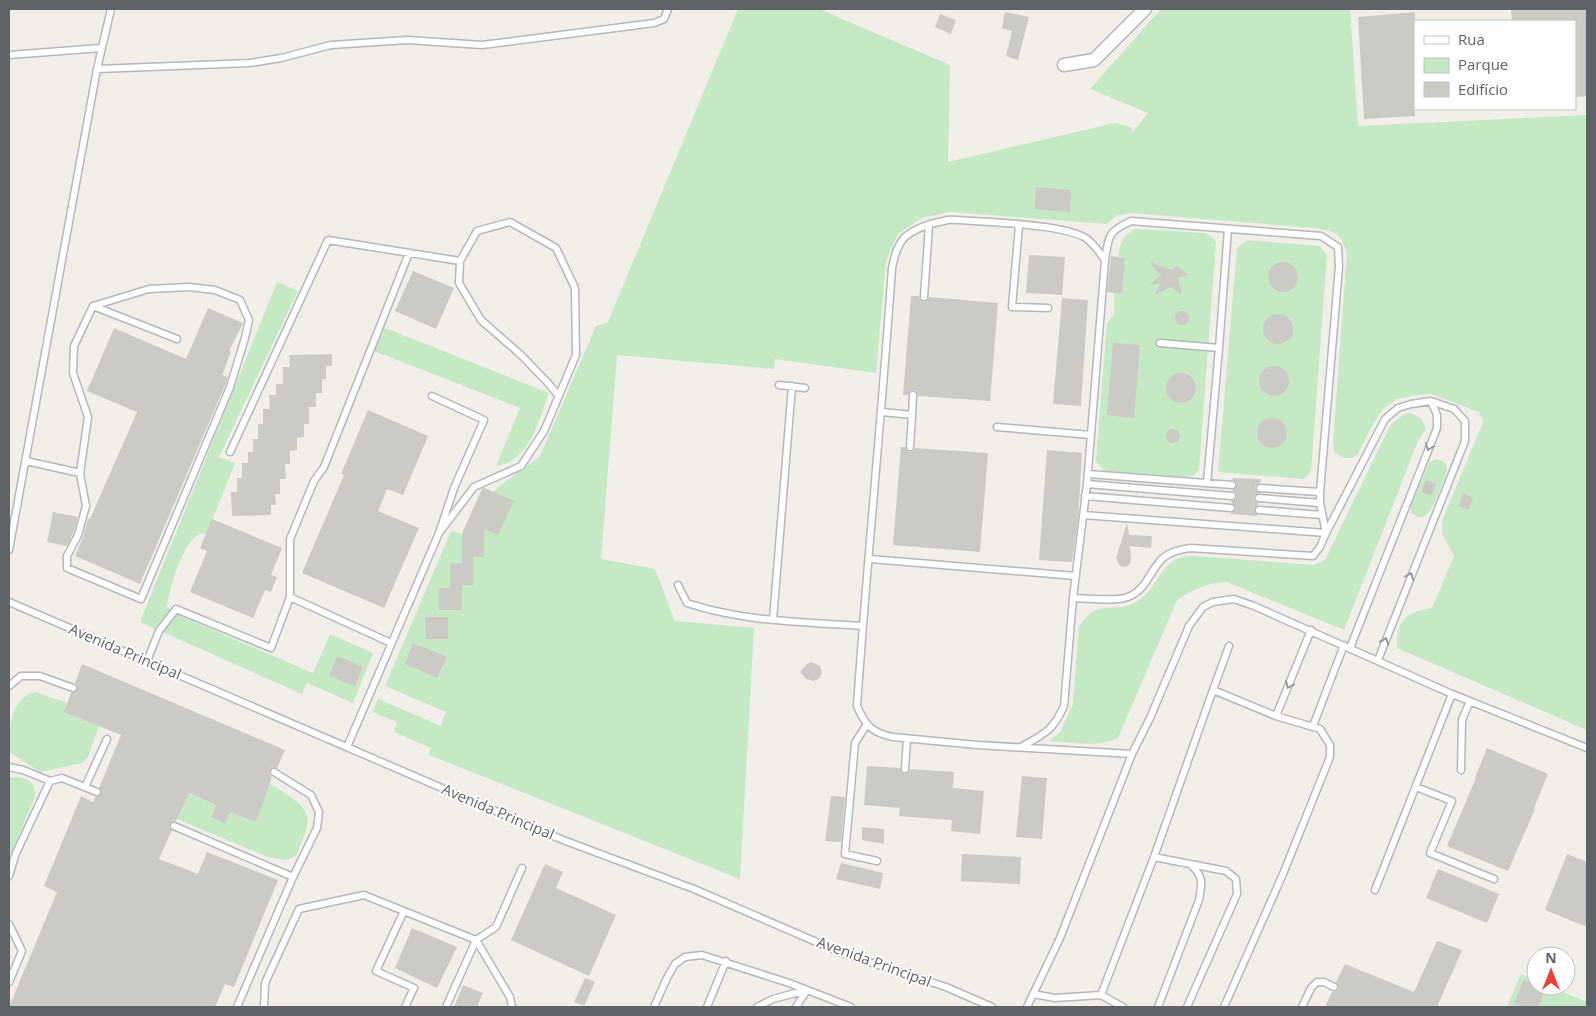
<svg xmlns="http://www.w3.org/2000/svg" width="1596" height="1016" viewBox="0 0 1596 1016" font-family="'Open Sans',sans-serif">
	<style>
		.green { fill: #c5e8c5 }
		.building { fill: #cccac5 }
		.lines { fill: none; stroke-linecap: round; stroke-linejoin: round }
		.service-casing { stroke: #b5b8bc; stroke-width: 9 }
		.minor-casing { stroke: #b5b8bc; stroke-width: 15 }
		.service { stroke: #fff; stroke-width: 6 }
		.minor { stroke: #fff; stroke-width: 12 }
		.oneway { stroke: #979a9d }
		.labels { text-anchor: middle; stroke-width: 4; stroke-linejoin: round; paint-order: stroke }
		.street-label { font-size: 15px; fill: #5f6368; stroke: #fff }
	</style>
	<rect width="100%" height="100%" fill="#f1efe8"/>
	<path class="green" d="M738 9H819L950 65 948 162 1115 123 1131 127 1132 133 1148 113 1090 89 1161 9H1350L1358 126 1587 115V730L1397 648C1397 619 1404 613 1432 608L1454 556 1442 534V521L1483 422 1479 412 1432 394 1416 395 1397 399 1383 409 1369 431 1358 454 1352 458H1343L1334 452 1333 441 1347 253C1340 232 1334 231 1314 228L1131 213 1116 216 1107 224 950 212 922 218 898 234 886 261 876 373 775 359 774 369 617 355 601 559 655 569 675 621 754 628 740 879 429 755 431 748 394 732 397 722 373 712 378 699 441 726 446 712 385 686 451 531 462 534 483 487 493 492C508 478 525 469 540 456L596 326 608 322Z
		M1136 229 1205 233 1211 236 1216 242 1199 469 1194 475 1186 477 1104 471 1096 461 1107 323 1114 315V293L1121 294 1125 258 1119 257C1120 243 1122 236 1136 229Z
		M1247 240 1320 246 1327 255 1311 471 1304 479 1218 472 1237 248Z
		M277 282 298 291 219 457 235 463 207 533C203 534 198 534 195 537 181 549 169 589 167 607L180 616 313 673 330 634 373 653 353 703 307 683 302 694 140 622Z
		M385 328 549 393C538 420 531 461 496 466L520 408 374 351Z
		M1410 413C1419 416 1424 420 1426 429L1418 441 1344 630 1227 582C1208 583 1193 589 1177 600L1118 738C1098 748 1071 742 1049 741L1060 732 1073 704 1079 627C1097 597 1113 615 1136 602 1155 592 1160 565 1179 558 1183 557 1189 557 1194 556L1314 565 1325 560 1391 424 1403 415Z
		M1436 459C1440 460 1444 461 1446 465 1449 473 1442 484 1439 492 1434 503 1426 528 1411 512V505L1429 463Z
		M35 692 67 703 64 712 99 726 88 757 82 763 40 772 9 752C7 731 11 698 35 692Z
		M12 777C28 778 35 780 35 797L9 858V778Z
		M159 781 216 805 211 817 225 824 230 812 256 822 269 783C283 793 312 805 307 825 305 836 300 846 296 856L285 860 268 857 177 819Z
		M1521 974 1536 980V986H1549L1587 1002V1007H1507Z"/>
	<path class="building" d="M1511 9H1586L1587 96 1575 97V21H1512Z
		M1005 12 1029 17 1018 60 1006 56 1012 31 1002 28Z
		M1415 12V116L1364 119 1358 17Z
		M940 14 956 20 951 34 935 27Z
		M1036 187 1071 190 1070 212 1035 209Z
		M1029 255 1065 257 1062 295 1026 293Z
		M1111 256 1125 258 1122 294 1107 292Z
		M1268 277a15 15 0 1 1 30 0a15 15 0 1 1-30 0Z
		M1150 262 1172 270 1177 266 1189 275 1178 278 1182 295 1171 287 1155 295 1160 283 1152 285 1151 283 1161 276Z
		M413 271 454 288 436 329 395 311Z
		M911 296H919L920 300 923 302 927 301 929 297 998 303 990 401 918 396 917 392 914 390 910 391 908 395H903Z
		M1062 298 1088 300 1081 406 1053 404Z
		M208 308 243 323 229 351 231 352 222 375 228 377 225 385 140 584 75 556 83 537 88 519H90L137 412 87 391 114 328 186 359Z
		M1175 318a7 7 0 1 1 14 0a7 7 0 1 1-14 0Z
		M1263 329a15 15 0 1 1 30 0a15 15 0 1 1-30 0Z
		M1113 343 1140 345 1134 418 1107 415Z
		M332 354V366H326V379H322V393H316V407H309V424H304V437L297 438V450L290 451V464H285L286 479H280V494H275L276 505H271V515L232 516 231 492H237V478H242V463H248V452H253V439H258V424H263V409H270L269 395H276V384H283V367H290L289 355Z
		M1259 381a15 15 0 1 1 30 0a15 15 0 1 1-30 0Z
		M1166 388a15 15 0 1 1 30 0a15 15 0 1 1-30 0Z
		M368 410 428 436 403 495 387 489 378 511 419 528 384 608 302 573 344 475 341 474Z
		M1257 433a15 15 0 1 1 30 0a15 15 0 1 1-30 0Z
		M1166 436a7 7 0 1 1 14 0a7 7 0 1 1-14 0Z
		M901 447H905L909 452 913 451 915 448 988 453 980 552 893 545Z
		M1047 450 1082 453 1078 520 1072 562 1039 560Z
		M1233 478 1261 479 1260 483 1256 485 1255 488 1260 493 1255 495 1254 498 1256 502 1259 503 1254 510 1258 516 1230 514 1235 511 1236 508 1231 501 1236 499 1237 496 1235 492 1232 491 1237 485 1232 480Z
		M1426 480 1436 484 1431 496 1421 492Z
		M484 488 514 501 498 535 484 529V557H473V585H462V610H439V588H450V563H462V534L482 489Z
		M1463 493 1473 498 1469 510 1459 506Z
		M53 512 78 517 73 533 67 546 47 542Z
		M212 519 282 548 271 575 277 577 271 592 265 590 253 618 190 592 207 551 200 548Z
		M1127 523 1129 535 1152 536 1151 548 1130 546 1131 562 1128 566 1123 567 1119 565 1116 558Z
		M425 617H448V639H426Z
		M413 643 447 657 437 678 405 664Z
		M337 656 363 667 355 686 329 676Z
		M811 662 820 666 822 672 820 678 814 681 806 679 800 672 806 665Z
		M82 664 285 750 277 768 272 767 270 770 269 774 272 777 256 822 230 812 225 824 211 817 216 805 189 793 176 821 170 824 169 827 172 830 159 859 198 874 207 852 278 880 234 987 225 984 215 1007H9L57 892 44 886 81 796 93 802 95 797 101 794 102 791 99 788 121 735 64 712 71 693 77 690 78 687 75 683Z
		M1487 748 1548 774 1534 808 1535 809 1508 871 1447 846 1476 778H1475Z
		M867 766 900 768 902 773 905 774 909 772 910 769 954 772 953 788 984 791 980 834 951 831 952 820 899 816 900 808 864 805Z
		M1022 776 1047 778 1042 839 1016 837Z
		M831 796 845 797 841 842 825 841Z
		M862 827 884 829V844L862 840Z
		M962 854 1021 857 1020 884 961 881Z
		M1567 854 1587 862V927L1545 910Z
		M841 863 883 873 880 889 836 879Z
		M545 864 563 872 556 888 616 915 589 976 511 940Z
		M1438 869 1499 894 1487 923 1426 898Z
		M412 928 457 947 437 988 395 968Z
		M1437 941 1462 950 1437 1007H1325L1332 992 1336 991 1339 989 1338 985 1336 982 1345 964 1414 992Z
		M585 978 595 982 584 1006 574 1002Z
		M1524 980 1536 986H1547L1538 1007H1525L1514 1003Z
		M463 985 483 993 477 1007H454Z"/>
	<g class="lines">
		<defs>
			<path id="service" d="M9 55 101 48
				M97 69 250 63 281 58 331 45 407 40 482 45 654 23 664 19 668 9
				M1019 225 1012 307 1048 308
				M189 287 215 290 240 300 249 320 245 338 230 387 141 599 67 568V556L78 535 86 506 80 473 88 417 73 373 74 346 93 306 149 289Z
				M924 297 929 225
				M93 306 177 339
				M1160 343 1219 348 1207 483
				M1219 348 1228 229
				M779 385 805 388
				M882 412 912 415 913 395
				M997 427 1091 435
				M910 447 912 415
				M230 452 328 240 460 261
				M26 461 80 473
				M1088 474 1232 485
				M1087 484 1232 496
				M1260 488 1320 492
				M1085 496 1231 508
				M1259 498 1320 503
				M1259 510 1322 515
				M1083 515 1326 533 1320 503V492L1339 266 1338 247 1321 236 1131 221C1107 232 1109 236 1105 260
				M439 533 474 487 521 466 544 431 576 355 575 288 556 248 510 222 477 231 460 261 459 283 481 320 521 355 547 382 559 396
				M9 550 97 69 111 9
				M870 559 1076 576
				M678 585 687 603C744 622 804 622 862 626
				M1073 598C1088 598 1114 602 1128 597 1147 590 1150 569 1164 557 1172 551 1180 550 1190 548L1313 556 1320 547 1326 533 1385 419 1398 408 1411 404 1431 401 1454 409 1465 421V441L1378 660
				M9 602 563 840 694 889 844 954 946 987 992 1007
				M773 620 792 386
				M391 643 290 597V539L314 481 324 467 409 253
				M1350 648 1437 428V415L1431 401
				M147 661 159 631 176 609 271 648 290 597
				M9 686 21 676H40L73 688
				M1276 716 1311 630
				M867 724 855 743 845 854 877 861
				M1313 726 1344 645
				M347 747 439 533 454 488 484 420 432 396
				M1021 747C1044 734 1053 731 1064 706L1073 598 1087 484 1105 260C1099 252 1093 242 1084 237 1060 225 1003 223 974 221 966 221 956 219 948 220 933 223 916 227 905 237 897 245 894 257 892 268 882 414 867 560 857 706 865 725 872 733 893 737L977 745 1132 754
				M9 767 23 770 50 781
				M905 769 907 739
				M1461 770 1462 720 1470 701
				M274 772 311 795 319 812 317 828 293 877
				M85 787 107 739
				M1416 787 1452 801 1430 853 1494 879
				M174 826 293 877 237 1007
				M1154 857 1226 871 1236 879 1237 894 1187 1007
				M9 876 16 853 50 781 62 778 97 792
				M1375 890 1452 694
				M404 911 376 971 414 988 405 1007
				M9 924 22 951 9 982
				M1033 994 1055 998 1101 995 1154 857 1213 690
				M1101 995 1123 1007
				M264 1007 265 983 299 909 364 895 476 940 510 997 512 1007
				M446 1007 476 940 496 927 522 868
				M654 1007 667 978 675 964 685 957 702 955 789 983 851 1007
				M707 1007 726 961
				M757 1007 773 999 807 990
				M796 1007 807 990
				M1027 1007 1060 938 1132 754 1150 718 1189 626 1203 607 1213 602 1234 599 1254 606 1452 694 1587 748
				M1158 1007 1199 900C1202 883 1204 876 1190 864
				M1224 1007 1283 874 1330 757V745L1320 729 1276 716 1213 690 1229 646
				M1302 1007 1311 988 1317 982H1324L1334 987"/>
			<path id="minor" d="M1064 65 1094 60 1145 9"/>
		</defs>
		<use href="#service" class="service-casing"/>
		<use href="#minor" class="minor-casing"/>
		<use href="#service" class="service"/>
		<use href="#minor" class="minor"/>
	</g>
	<defs><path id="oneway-chevron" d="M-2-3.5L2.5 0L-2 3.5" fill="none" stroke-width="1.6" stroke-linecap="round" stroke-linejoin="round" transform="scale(1.25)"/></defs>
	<g class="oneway">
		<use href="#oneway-chevron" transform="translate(1429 447) rotate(111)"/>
		<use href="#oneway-chevron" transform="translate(1410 576) rotate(-68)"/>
		<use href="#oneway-chevron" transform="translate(1385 641) rotate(-70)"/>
		<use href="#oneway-chevron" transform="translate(1289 685) rotate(113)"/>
	</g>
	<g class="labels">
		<g class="street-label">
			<text transform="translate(125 652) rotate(23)" y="5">Avenida Principal</text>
			<text transform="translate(498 812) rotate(23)" y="5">Avenida Principal</text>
			<text transform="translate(874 962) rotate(20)" y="5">Avenida Principal</text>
		</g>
	</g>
	<rect width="1596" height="1016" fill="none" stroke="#5f6368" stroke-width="20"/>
	<rect x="1414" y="20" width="162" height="90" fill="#ffffff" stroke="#bfc1c3"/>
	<rect x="1424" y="36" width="25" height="8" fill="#ffffff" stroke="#bfc1c3"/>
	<text x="1458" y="45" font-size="15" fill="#5f6368">Rua</text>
	<rect x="1424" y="58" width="25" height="15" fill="#c5e8c5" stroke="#bfc1c3"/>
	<text x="1458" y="70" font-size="15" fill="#5f6368">Parque</text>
	<rect x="1424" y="82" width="25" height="15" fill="#cccac5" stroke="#bfc1c3"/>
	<text x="1458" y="95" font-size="15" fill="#5f6368">Edifício</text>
	<g transform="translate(1551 971)"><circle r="24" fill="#ffffff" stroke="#bfc1c3"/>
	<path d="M0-4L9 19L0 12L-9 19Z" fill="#ea4335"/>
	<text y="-8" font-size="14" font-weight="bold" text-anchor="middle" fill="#5f6368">N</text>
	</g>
</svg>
